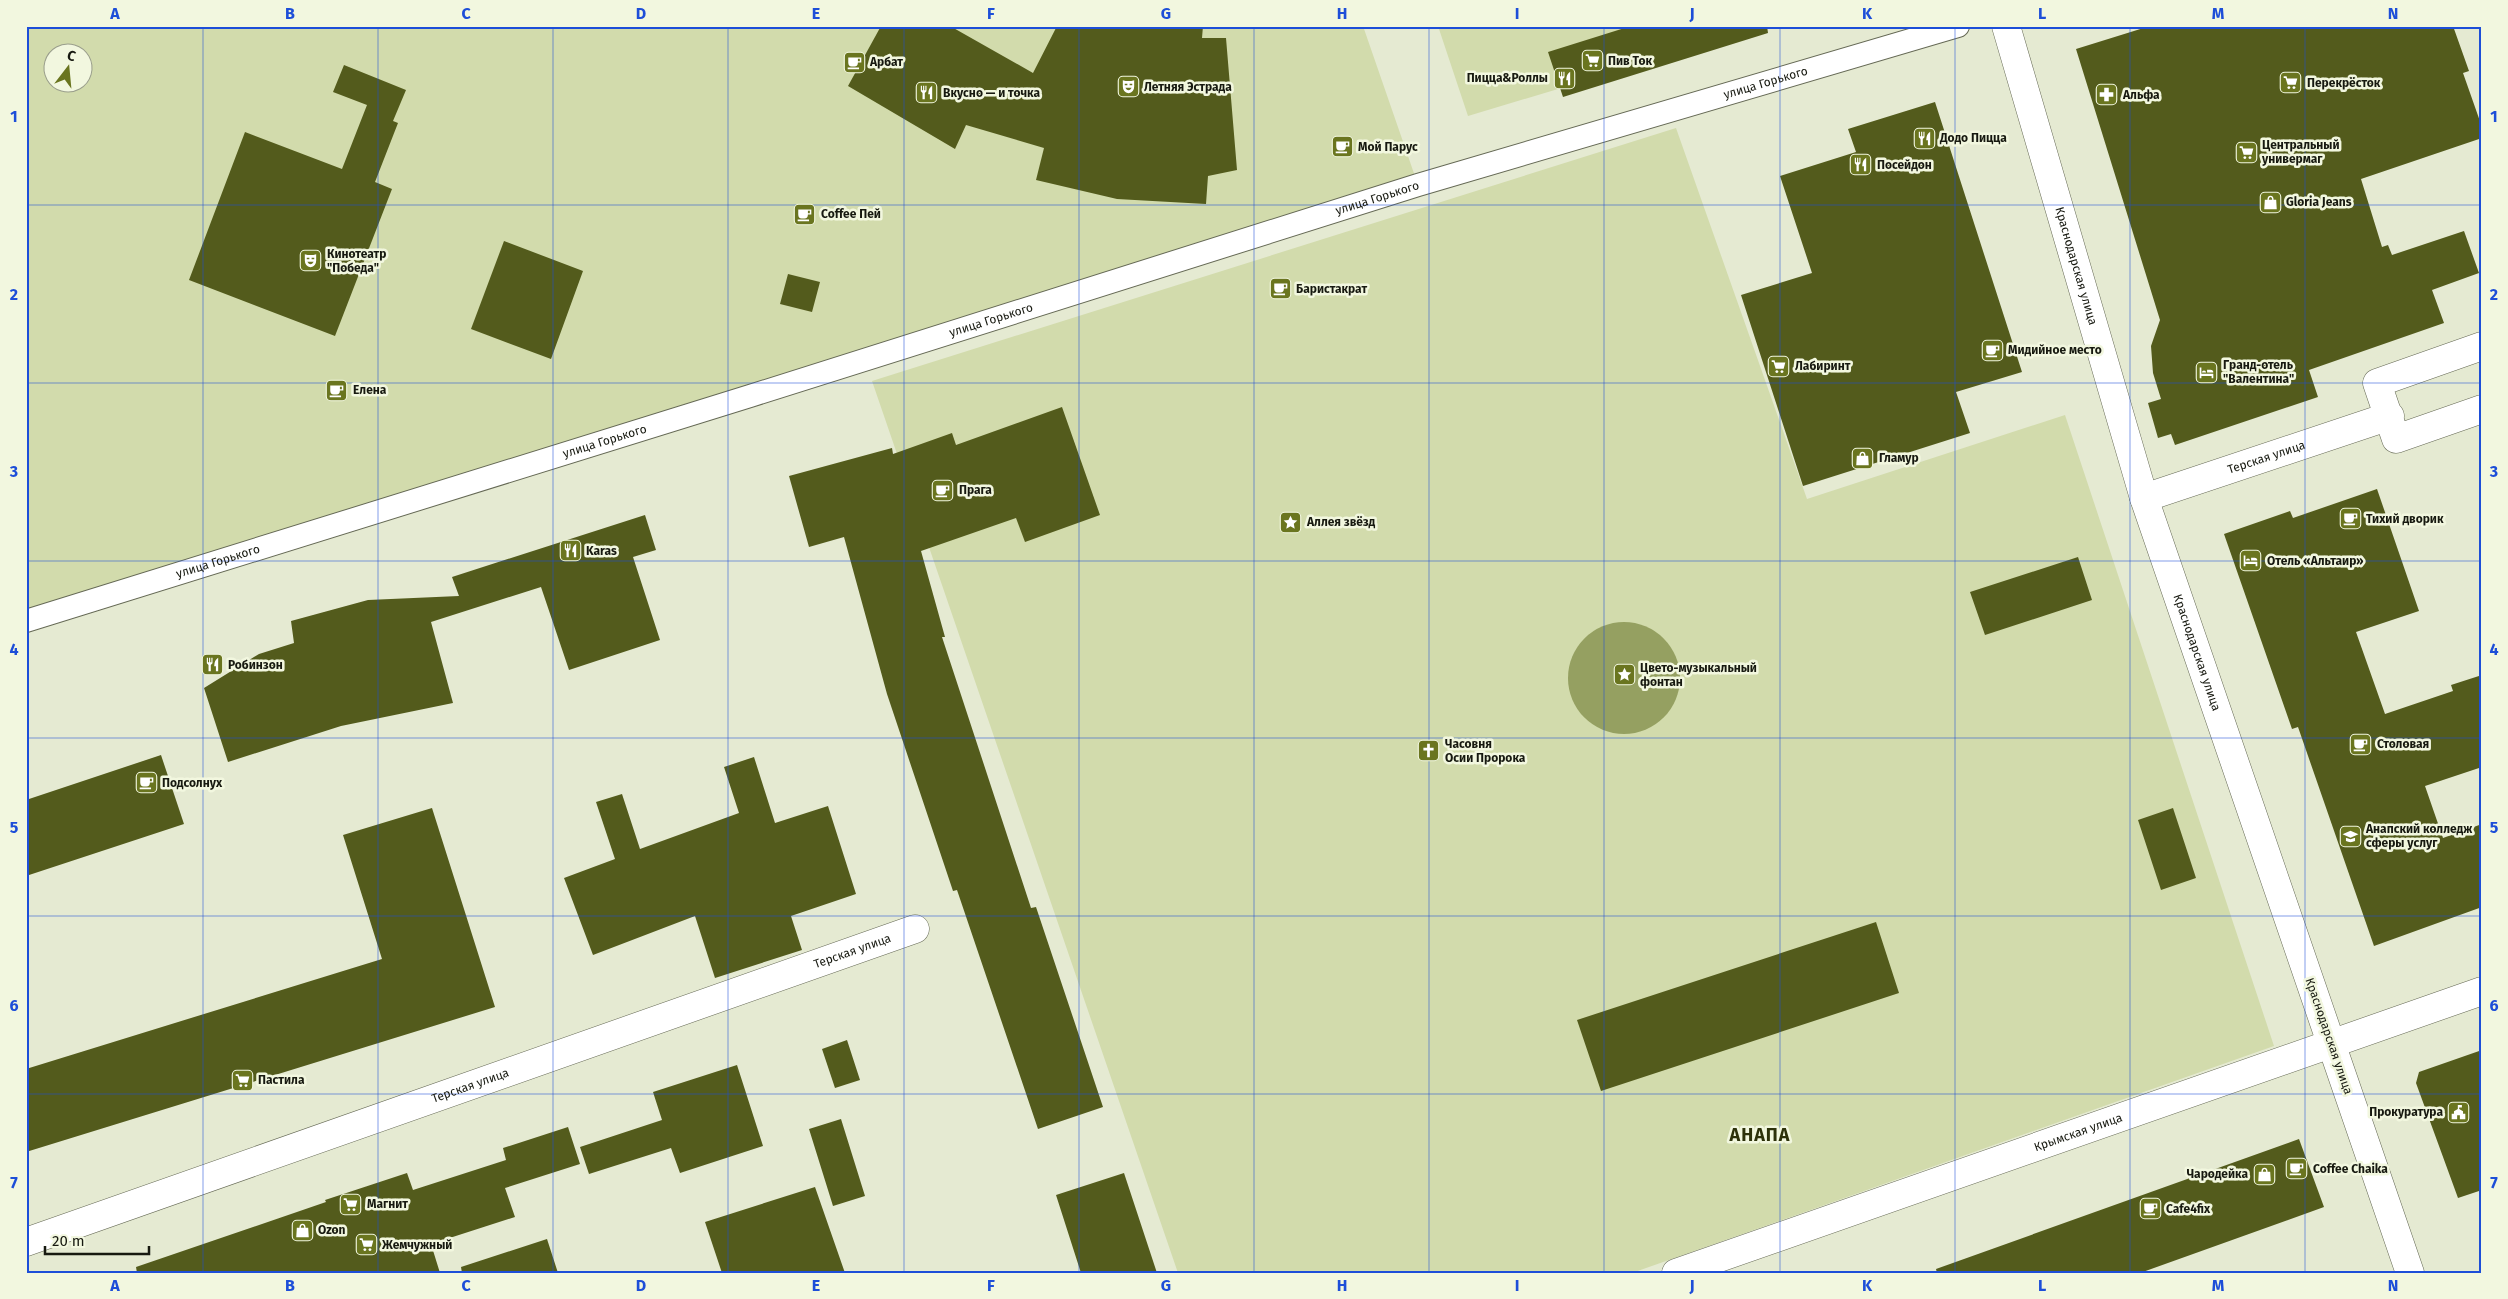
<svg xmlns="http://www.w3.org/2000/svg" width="2508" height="1299" viewBox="0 0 2508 1299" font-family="'Fira Sans',sans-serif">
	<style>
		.green { fill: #d2dbac; fill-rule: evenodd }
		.water { fill: #95a061 }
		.building { fill: #535b1c }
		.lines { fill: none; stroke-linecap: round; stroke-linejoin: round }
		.pedestrian-casing { stroke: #656955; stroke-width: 24 }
		.minor-casing { stroke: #656955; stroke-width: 29 }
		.tertiary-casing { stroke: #656955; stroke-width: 29 }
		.pedestrian { stroke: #fff; stroke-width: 22 }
		.minor { stroke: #fff; stroke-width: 28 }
		.tertiary { stroke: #fff; stroke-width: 28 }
		.grid { fill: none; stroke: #1d4ed8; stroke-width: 1; stroke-opacity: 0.55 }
		.labels { text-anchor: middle; stroke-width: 5; stroke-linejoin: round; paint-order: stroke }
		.poi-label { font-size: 12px; font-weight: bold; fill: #171910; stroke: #f2f7df; text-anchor: start }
		.street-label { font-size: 12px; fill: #171910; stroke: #f2f7df }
		.district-label { font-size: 18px; font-weight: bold; letter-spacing: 1px; fill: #2d320a; stroke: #f2f7df }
		.neatline { fill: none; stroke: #1d4ed8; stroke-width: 2 }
		.grid-label { font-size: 16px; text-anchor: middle; font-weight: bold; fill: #1d4ed8 }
	</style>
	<rect width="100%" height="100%" fill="#e5ead2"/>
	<path class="green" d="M26 26H1363L1418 185 26 621ZM52 52H82V82H52Z
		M1438 26H1767L1468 116Z
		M1676 128 1807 499 2065 415 2274 1046 1632 1273H1178L872 381Z"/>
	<path class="water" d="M1568 678a56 56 0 1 1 112 0a56 56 0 1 1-112 0Z"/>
	<path class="building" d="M881 26H950L1033 73 1057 26H1203L1202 38H1226L1237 170 1208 176 1206 204 1117 199 1036 180 1044 148 966 125 955 149 848 86Z
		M1631 26H1767L1768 33 1563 97 1548 52Z
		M2150 26H2453L2469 71 2463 73 2482 127V138L2361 179 2382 247 2388 245 2392 255 2464 231 2479 273 2432 290 2444 323 2309 370 2318 397 2175 445 2171 434 2158 438 2148 403 2161 399 2153 373 2151 346 2160 320 2076 49Z
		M344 65 406 90 393 121 398 123 375 182 392 189 335 336 189 280 245 132 342 169 367 105 333 92Z
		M1935 102 2022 372 1956 392 1970 433 1803 486 1741 295 1812 273 1780 176 1856 152 1848 129Z
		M504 241 583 271 551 359 471 329Z
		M788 274 820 282 812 312 780 304Z
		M1062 407 1100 515 1025 542 1016 518 921 551 945 637H942L1031 908 1036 907 1103 1107 1038 1129 957 890 953 891 887 694 844 537 809 547 789 476 892 448 893 454 952 433 956 445Z
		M2377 489 2419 611 2356 632 2385 714 2453 691 2451 685 2482 675V767L2425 786 2443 838 2482 824V907L2374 946 2298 727 2292 729 2224 534 2290 511 2293 518Z
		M645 515 656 550 633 557 660 640 569 670 541 587 431 622 453 703 341 726 228 762 204 688 259 654 294 643 291 621 368 600 459 596 452 577Z
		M2078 557 2092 600 1985 635 1970 592Z
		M161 755 184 824 26 876V800Z
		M754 757 775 823 828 806 856 894 791 916 802 950 715 978 695 916 593 955 564 878 615 859 596 802 622 794 640 849 739 813 724 767Z
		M432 808 495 1007 26 1152V1069L382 959 343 835Z
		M2173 808 2196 878 2161 890 2138 820Z
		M1876 922 1899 993 1601 1091 1577 1020Z
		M847 1040 860 1080 835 1088 822 1049Z
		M2482 1050V1190L2458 1198 2416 1083 2419 1072Z
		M737 1065 763 1146 680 1173 671 1148 589 1174 580 1147 662 1120 653 1092Z
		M841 1119 865 1196 833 1206 809 1129Z
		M568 1127 580 1164 505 1188 515 1217 431 1244 440 1273H137L136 1267 326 1202 325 1200 407 1173 413 1190 506 1160 503 1148Z
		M2299 1139 2324 1207 2140 1273H1937L1936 1269Z
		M1124 1173 1157 1273H1081L1056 1195Z
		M815 1187 845 1273H722L705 1222Z
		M547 1239 558 1273H462L461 1267Z"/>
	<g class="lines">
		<defs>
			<g id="pedestrian">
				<path id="s1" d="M26 621 750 396 1418 185 1958 26"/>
			</g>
			<g id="minor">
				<path id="s2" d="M2006 26 2144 498 2331 1043"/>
				<path d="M2482 346 2377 383 2396 439 2482 409"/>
				<path id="s3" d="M2144 498 2390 416"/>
				<path id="s4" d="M26 1242 915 929"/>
			</g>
			<g id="tertiary">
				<path d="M2331 1043 2410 1273"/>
				<path id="s5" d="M1676 1273 2482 991"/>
			</g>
		</defs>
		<use href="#pedestrian" class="pedestrian-casing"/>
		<use href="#minor" class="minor-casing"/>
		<use href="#tertiary" class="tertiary-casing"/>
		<use href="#pedestrian" class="pedestrian"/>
		<use href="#minor" class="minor"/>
		<use href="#tertiary" class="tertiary"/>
	</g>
	<path class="grid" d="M203 26V1273M378 26V1273M553 26V1273M728 26V1273M904 26V1273M1079 26V1273M1254 26V1273M1429 26V1273M1604 26V1273M1780 26V1273M1955 26V1273M2130 26V1273M2305 26V1273M26 205H2482M26 383H2482M26 561H2482M26 738H2482M26 916H2482M26 1094H2482"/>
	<defs>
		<symbol id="supermarket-square" viewBox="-11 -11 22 22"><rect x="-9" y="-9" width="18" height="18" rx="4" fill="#6a751f" stroke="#f2f7df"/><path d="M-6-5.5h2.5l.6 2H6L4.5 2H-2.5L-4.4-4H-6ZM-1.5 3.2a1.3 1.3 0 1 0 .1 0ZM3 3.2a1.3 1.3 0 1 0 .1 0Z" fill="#fff"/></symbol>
		<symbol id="cafe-square" viewBox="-11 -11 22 22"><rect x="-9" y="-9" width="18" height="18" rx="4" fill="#6a751f" stroke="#f2f7df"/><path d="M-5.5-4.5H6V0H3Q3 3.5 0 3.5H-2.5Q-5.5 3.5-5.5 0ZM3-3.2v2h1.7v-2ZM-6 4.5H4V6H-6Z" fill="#fff"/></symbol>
		<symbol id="restaurant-square" viewBox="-11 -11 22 22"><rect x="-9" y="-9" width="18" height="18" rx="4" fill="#6a751f" stroke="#f2f7df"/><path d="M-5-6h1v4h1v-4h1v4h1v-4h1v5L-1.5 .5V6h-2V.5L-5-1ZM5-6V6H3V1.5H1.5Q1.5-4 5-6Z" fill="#fff"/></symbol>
		<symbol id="theatre-square" viewBox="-11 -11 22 22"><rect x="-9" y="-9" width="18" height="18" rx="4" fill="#6a751f" stroke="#f2f7df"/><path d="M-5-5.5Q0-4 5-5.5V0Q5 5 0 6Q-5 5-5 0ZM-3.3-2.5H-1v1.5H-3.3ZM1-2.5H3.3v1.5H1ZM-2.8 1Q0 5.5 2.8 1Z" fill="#fff"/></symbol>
		<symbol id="pharmacy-square" viewBox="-11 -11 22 22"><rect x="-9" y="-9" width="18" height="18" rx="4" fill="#6a751f" stroke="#f2f7df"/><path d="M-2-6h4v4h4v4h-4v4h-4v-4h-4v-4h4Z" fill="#fff"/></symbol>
		<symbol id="shop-square" viewBox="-11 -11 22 22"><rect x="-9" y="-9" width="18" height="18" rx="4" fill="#6a751f" stroke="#f2f7df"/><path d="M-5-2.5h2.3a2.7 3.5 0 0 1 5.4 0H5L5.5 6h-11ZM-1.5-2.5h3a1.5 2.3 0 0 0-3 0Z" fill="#fff"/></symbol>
		<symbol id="hotel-square" viewBox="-11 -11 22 22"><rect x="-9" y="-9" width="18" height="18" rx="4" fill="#6a751f" stroke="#f2f7df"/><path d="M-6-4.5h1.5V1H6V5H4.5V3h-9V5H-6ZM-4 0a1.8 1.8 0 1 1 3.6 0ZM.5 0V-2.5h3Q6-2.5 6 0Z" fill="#fff"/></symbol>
		<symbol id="sight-square" viewBox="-11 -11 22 22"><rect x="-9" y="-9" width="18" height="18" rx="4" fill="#6a751f" stroke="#f2f7df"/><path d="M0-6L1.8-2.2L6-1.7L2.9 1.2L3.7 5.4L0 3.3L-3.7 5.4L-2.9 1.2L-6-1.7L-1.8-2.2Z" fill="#fff"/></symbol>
		<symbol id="church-square" viewBox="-11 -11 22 22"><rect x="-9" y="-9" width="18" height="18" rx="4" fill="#6a751f" stroke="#f2f7df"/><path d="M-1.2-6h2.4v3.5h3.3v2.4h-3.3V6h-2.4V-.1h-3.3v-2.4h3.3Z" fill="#fff"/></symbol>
		<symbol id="school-square" viewBox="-11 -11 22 22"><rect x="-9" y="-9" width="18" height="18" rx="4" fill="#6a751f" stroke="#f2f7df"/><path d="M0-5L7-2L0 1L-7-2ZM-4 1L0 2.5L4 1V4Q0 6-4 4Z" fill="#fff"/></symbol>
		<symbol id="civic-square" viewBox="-11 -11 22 22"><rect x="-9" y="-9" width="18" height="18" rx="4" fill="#6a751f" stroke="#f2f7df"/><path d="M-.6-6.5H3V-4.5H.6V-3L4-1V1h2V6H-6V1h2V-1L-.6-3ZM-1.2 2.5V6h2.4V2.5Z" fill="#fff"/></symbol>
	</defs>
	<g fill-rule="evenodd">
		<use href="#supermarket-square" x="1580" y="48" width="25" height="25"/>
		<use href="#cafe-square" x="842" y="50" width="25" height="25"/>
		<use href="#restaurant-square" x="1552" y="66" width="25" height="25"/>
		<use href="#supermarket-square" x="2278" y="70" width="25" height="25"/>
		<use href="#theatre-square" x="1116" y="74" width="25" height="25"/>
		<use href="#restaurant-square" x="914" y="80" width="25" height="25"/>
		<use href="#pharmacy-square" x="2094" y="82" width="25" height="25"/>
		<use href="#restaurant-square" x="1912" y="126" width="25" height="25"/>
		<use href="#cafe-square" x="1330" y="134" width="25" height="25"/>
		<use href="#supermarket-square" x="2234" y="140" width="25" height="25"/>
		<use href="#restaurant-square" x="1848" y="152" width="25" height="25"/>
		<use href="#shop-square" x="2258" y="190" width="25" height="25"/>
		<use href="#cafe-square" x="792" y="202" width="25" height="25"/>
		<use href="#theatre-square" x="298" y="248" width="25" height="25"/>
		<use href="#cafe-square" x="1268" y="276" width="25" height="25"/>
		<use href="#cafe-square" x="1980" y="338" width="25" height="25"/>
		<use href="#supermarket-square" x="1766" y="354" width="25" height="25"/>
		<use href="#hotel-square" x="2194" y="360" width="25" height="25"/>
		<use href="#cafe-square" x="324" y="378" width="25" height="25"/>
		<use href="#shop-square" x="1850" y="446" width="25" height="25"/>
		<use href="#cafe-square" x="930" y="478" width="25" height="25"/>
		<use href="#cafe-square" x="2338" y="506" width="25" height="25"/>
		<use href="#sight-square" x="1278" y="510" width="25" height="25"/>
		<use href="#restaurant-square" x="558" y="538" width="25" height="25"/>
		<use href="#hotel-square" x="2238" y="548" width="25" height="25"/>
		<use href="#restaurant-square" x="200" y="652" width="25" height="25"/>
		<use href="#sight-square" x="1612" y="662" width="25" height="25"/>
		<use href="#cafe-square" x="2348" y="732" width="25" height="25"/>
		<use href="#church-square" x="1416" y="738" width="25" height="25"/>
		<use href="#cafe-square" x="134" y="770" width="25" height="25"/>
		<use href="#school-square" x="2338" y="824" width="25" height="25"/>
		<use href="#supermarket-square" x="230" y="1068" width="25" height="25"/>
		<use href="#civic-square" x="2446" y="1100" width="25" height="25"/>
		<use href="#cafe-square" x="2284" y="1156" width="25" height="25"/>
		<use href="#shop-square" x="2252" y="1162" width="25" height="25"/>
		<use href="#supermarket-square" x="338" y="1192" width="25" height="25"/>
		<use href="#cafe-square" x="2138" y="1196" width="25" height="25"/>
		<use href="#shop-square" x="290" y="1218" width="25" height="25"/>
		<use href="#supermarket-square" x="354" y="1232" width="25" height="25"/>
	</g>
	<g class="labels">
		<g class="poi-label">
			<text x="1608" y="65">Пив Ток</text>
			<text x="870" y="66">Арбат</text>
			<text x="1548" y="82" text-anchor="end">Пицца&amp;Роллы</text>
			<text x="2307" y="87">Перекрёсток</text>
			<text x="1144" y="91">Летняя Эстрада</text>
			<text x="943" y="97">Вкусно — и точка</text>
			<text x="2123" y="99">Альфа</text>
			<text x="1940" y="142">Додо Пицца</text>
			<text x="2262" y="149">Центральный<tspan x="2262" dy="14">универмаг</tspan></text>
			<text x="1358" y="151">Мой Парус</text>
			<text x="1877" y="169">Посейдон</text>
			<text x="2286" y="206">Gloria Jeans</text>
			<text x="821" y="218">Coffee Пей</text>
			<text x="327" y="258">Кинотеатр<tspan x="327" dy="14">"Победа"</tspan></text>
			<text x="1296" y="293">Баристакрат</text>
			<text x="2008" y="354">Мидийное место</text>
			<text x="2223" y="369">Гранд-отель<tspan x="2223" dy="14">"Валентина"</tspan></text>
			<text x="1795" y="370">Лабиринт</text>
			<text x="353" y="394">Елена</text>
			<text x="1879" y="462">Гламур</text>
			<text x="959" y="494">Прага</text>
			<text x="2366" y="523">Тихий дворик</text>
			<text x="1307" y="526">Аллея звёзд</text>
			<text x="586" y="555">Karas</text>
			<text x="2267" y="565">Отель «Альтаир»</text>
			<text x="228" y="669">Робинзон</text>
			<text x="1640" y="672">Цвето-музыкальный<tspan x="1640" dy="14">фонтан</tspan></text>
			<text x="1445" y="748">Часовня<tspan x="1445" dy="14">Осии Пророка</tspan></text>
			<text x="2377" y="748">Столовая</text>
			<text x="162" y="787">Подсолнух</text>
			<text x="2366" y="833">Анапский колледж<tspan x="2366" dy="14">сферы услуг</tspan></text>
			<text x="258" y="1084">Пастила</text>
			<text x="2443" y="1116" text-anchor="end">Прокуратура</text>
			<text x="2313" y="1173">Coffee Chaika</text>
			<text x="2248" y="1178" text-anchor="end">Чародейка</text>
			<text x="367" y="1208">Магнит</text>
			<text x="2166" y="1213">Cafe4fix</text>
			<text x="318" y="1234">Ozon</text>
			<text x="382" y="1249">Жемчужный</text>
		</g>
		<g class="street-label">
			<text dy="4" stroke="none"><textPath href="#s1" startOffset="1821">улица Горького</textPath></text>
			<text dy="4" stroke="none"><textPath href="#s1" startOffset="1416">улица Горького</textPath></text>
			<text dy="4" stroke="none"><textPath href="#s2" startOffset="250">Краснодарская улица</textPath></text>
			<text dy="4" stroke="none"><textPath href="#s1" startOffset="1011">улица Горького</textPath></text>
			<text dy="4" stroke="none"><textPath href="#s1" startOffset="606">улица Горького</textPath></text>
			<text dy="4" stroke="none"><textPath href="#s3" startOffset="129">Терская улица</textPath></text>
			<text dy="4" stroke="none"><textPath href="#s1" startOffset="201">улица Горького</textPath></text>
			<text dy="4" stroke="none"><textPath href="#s2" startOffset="655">Краснодарская улица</textPath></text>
			<text dy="4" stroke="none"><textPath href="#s4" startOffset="876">Терская улица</textPath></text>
			<text transform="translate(2329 1036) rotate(71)" y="4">Краснодарская улица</text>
			<text dy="4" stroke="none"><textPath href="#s4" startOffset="471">Терская улица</textPath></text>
			<text dy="4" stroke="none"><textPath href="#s5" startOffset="426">Крымская улица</textPath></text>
		</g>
		<g class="district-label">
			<text x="1760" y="1141">АНАПА</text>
		</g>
	</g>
	<rect width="2508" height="1299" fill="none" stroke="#f2f7df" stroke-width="55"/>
	<g transform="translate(68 68) rotate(16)"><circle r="24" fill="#f2f7df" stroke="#9a9e8c"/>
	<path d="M0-4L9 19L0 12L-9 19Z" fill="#6a751f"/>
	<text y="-8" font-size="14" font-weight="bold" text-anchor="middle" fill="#171910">С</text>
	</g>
	<path d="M45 1246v8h104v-8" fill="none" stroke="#171910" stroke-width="2.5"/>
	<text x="52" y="1246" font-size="15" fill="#171910" stroke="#f2f7df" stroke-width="4" paint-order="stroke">20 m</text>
	<rect x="28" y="28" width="2452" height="1244" class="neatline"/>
	<g class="grid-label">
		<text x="115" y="19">A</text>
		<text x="290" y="19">B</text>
		<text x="466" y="19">C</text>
		<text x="641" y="19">D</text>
		<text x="816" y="19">E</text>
		<text x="991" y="19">F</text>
		<text x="1166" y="19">G</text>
		<text x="1342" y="19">H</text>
		<text x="1517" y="19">I</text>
		<text x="1692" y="19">J</text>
		<text x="1867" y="19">K</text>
		<text x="2042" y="19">L</text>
		<text x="2218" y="19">M</text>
		<text x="2393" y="19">N</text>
		<text x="14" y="122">1</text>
		<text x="2494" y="122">1</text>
		<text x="14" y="300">2</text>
		<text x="2494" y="300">2</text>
		<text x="14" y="477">3</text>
		<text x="2494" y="477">3</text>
		<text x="14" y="655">4</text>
		<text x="2494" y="655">4</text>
		<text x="14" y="833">5</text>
		<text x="2494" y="833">5</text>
		<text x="14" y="1011">6</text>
		<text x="2494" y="1011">6</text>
		<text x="14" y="1188">7</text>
		<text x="2494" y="1188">7</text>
		<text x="115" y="1291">A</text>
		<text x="290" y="1291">B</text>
		<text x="466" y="1291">C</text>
		<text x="641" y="1291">D</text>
		<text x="816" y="1291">E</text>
		<text x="991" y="1291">F</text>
		<text x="1166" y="1291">G</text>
		<text x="1342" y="1291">H</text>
		<text x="1517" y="1291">I</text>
		<text x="1692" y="1291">J</text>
		<text x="1867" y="1291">K</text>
		<text x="2042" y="1291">L</text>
		<text x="2218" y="1291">M</text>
		<text x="2393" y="1291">N</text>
	</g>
</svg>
